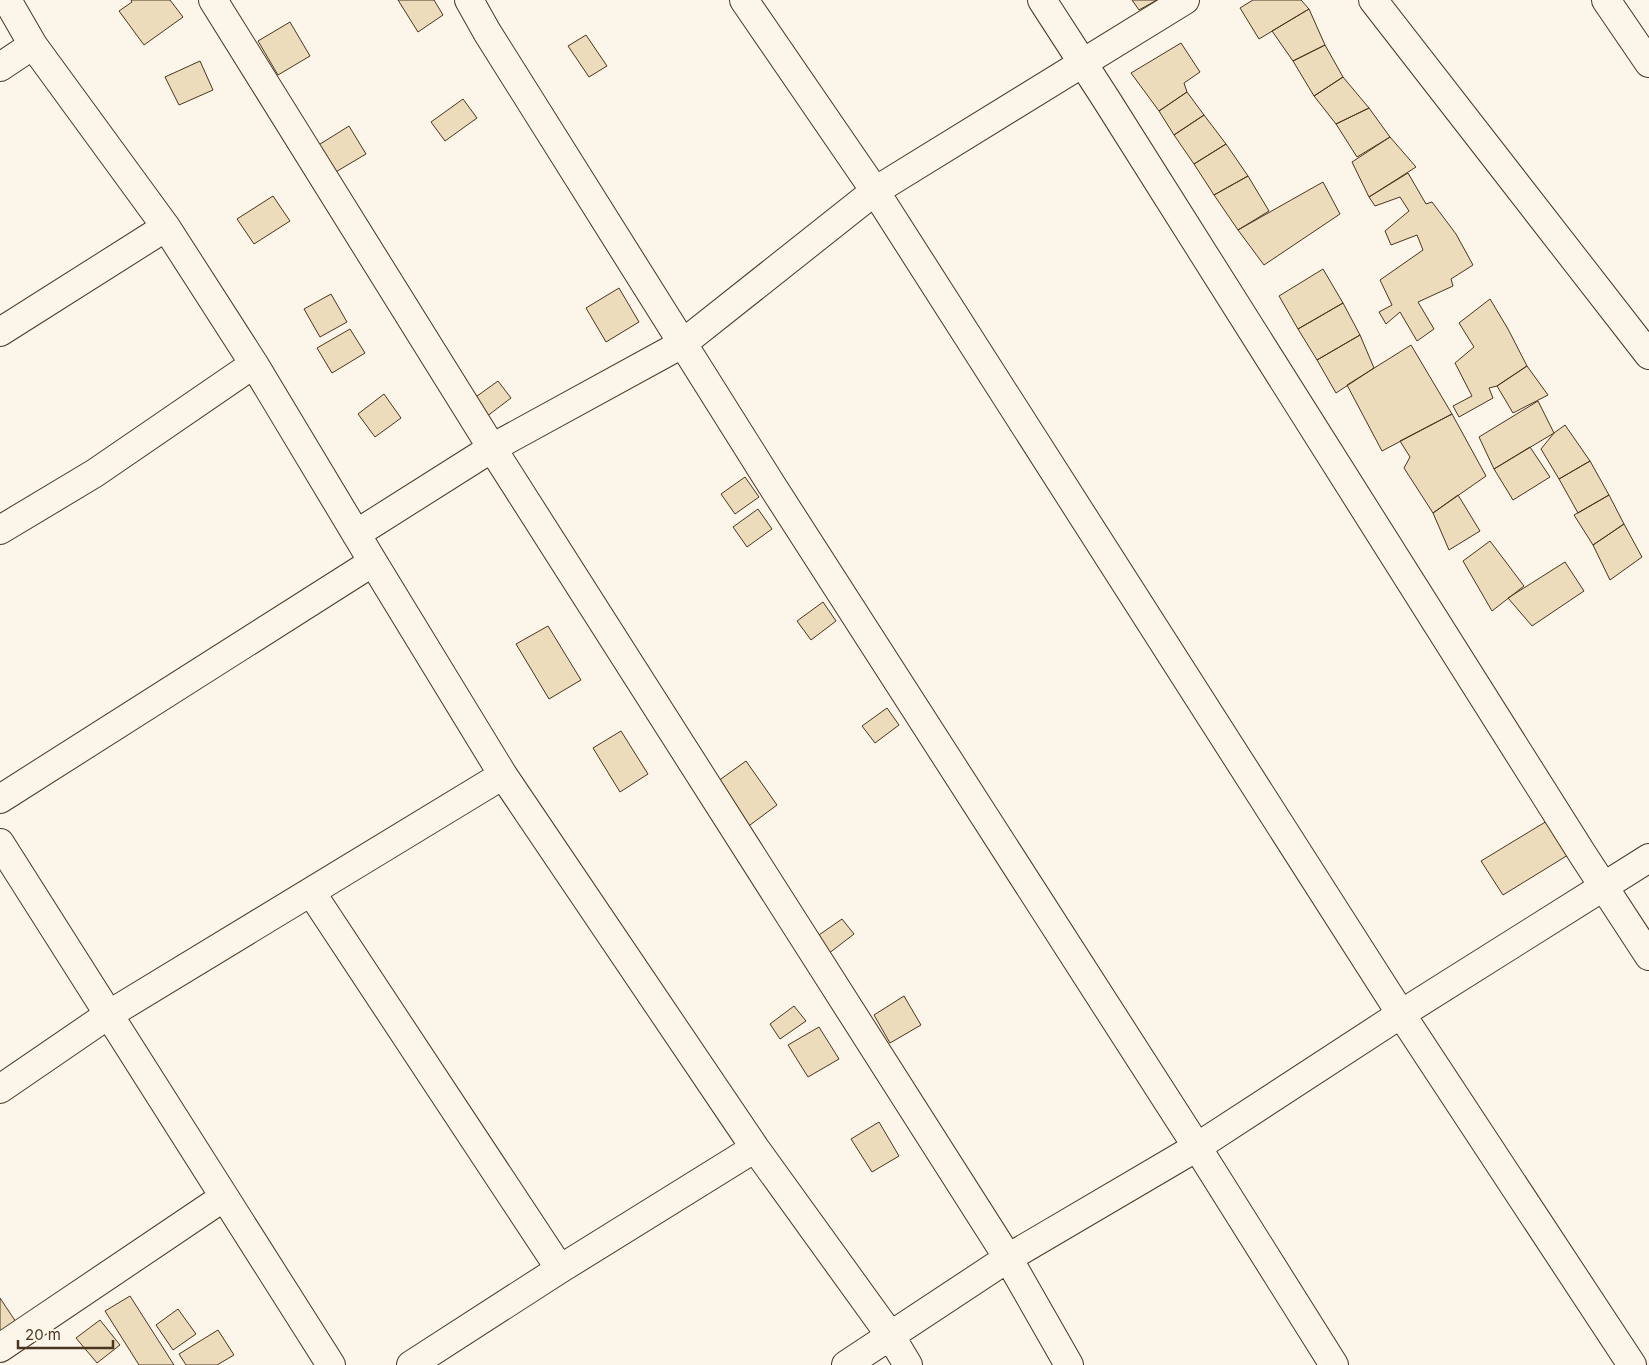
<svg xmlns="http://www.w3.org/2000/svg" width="1649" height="1365" viewBox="0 0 1649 1365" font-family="Inter,sans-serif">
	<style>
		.building { fill: #ecdcbc; stroke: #4a3520 }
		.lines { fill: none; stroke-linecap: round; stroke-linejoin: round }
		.minor-casing { stroke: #4a3520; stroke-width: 30 }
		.minor { stroke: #fbf6e9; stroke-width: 28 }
	</style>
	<rect width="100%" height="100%" fill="#fbf6e9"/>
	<path class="building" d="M131 0H170L183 17 144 45 119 11 132 2Z
		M398 0H434L443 15 418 32Z
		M1132 0H1157L1139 10Z
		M1253 0H1301L1309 9 1259 39 1240 8Z
		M1309 9 1325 45 1293 61 1272 31Z
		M290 22 310 56 278 75 258 41Z
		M586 35 607 66 589 77 568 46Z
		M1181 43 1200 72 1184 83 1187 92 1159 111 1131 73Z
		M1325 45 1343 77 1314 96 1293 61Z
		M200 61 213 90 179 105 165 77Z
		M1343 77 1369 108 1336 124 1314 96Z
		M1187 92 1204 115 1174 135 1159 111Z
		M463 99 477 118 445 141 431 122Z
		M1369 108 1390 137 1357 157 1336 124Z
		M1204 115 1226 144 1194 164 1174 135Z
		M349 126 366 154 334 173 317 146Z
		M1390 137 1416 167 1369 197 1352 162Z
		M1226 144 1248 176 1214 195 1194 164Z
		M1408 173 1426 204 1432 202 1456 234 1473 265 1451 279 1453 286 1418 302 1434 329 1417 341 1400 312 1386 324 1379 312 1392 305 1380 280 1423 250 1417 235 1391 245 1385 231 1409 211 1400 197 1375 206 1369 197Z
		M1248 176 1269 211 1238 230 1214 195Z
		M1323 182 1340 214 1264 265 1238 230Z
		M273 196 290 221 254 244 237 219Z
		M1323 269 1343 303 1298 329 1279 296Z
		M619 288 639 322 606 342 586 308Z
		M331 294 347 322 320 337 304 309Z
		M1490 299 1508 329 1527 366 1497 386 1489 388 1493 398 1459 417 1453 406 1472 396 1455 363 1474 347 1459 323Z
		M1343 303 1360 335 1317 360 1298 329Z
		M350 329 365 353 332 373 317 348Z
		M1360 335 1374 368 1336 393 1317 360Z
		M1411 345 1452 414 1382 451 1347 385Z
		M1527 366 1548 395 1513 413 1497 386Z
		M498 381 511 398 486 417 473 399Z
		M384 394 401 418 375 437 358 414Z
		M1538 401 1554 433 1494 469 1479 437Z
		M1452 414 1486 476 1433 513 1404 468 1410 457 1400 441Z
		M1565 425 1590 461 1559 479 1541 449 1554 433Z
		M1530 447 1550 477 1513 500 1494 469Z
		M1590 461 1609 495 1578 513 1559 479Z
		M745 477 759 497 735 514 721 494Z
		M1458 495 1480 531 1449 550 1433 513Z
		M1609 495 1624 524 1593 545 1574 515Z
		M758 509 772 529 747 547 733 527Z
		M1624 524 1642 557 1610 580 1593 545Z
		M1490 541 1524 586 1492 611 1463 561Z
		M1565 562 1584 591 1532 626 1508 598Z
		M823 602 836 621 811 640 797 621Z
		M548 626 581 680 549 699 516 644Z
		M887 708 899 725 875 743 862 726Z
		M621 731 648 774 620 792 593 748Z
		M746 761 777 805 746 828 714 784Z
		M1547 821 1568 855 1503 895 1481 861Z
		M842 919 854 934 828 954 816 937Z
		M904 996 921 1025 890 1043 874 1015Z
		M794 1006 806 1021 780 1039 770 1024Z
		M819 1027 839 1059 808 1077 788 1045Z
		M879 1122 899 1156 872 1172 851 1139Z
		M130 1296 174 1365H139L105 1311Z
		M0 1298 16 1322 0 1333Z
		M178 1309 196 1334 173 1350 156 1325Z
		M100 1320 120 1345 97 1363 76 1338Z
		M218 1330 234 1355 217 1365H186L179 1354Z"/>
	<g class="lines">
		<defs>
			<path id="minor" d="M7 0 33 45 166 227 254 364 373 562 503 775 755 1148 890 1335 908 1365
				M213 0 492 448 1008 1258 1069 1365
				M469 0 487 32 771 484 1197 1147 1334 1365
				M744 0 875 191 1401 1014 1632 1365
				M1042 0 1106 99 1583 855 1649 956
				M1373 0 1649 355
				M1606 0 1649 63
				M0 67 33 45
				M0 332 166 227
				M0 530 95 473 254 364
				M356 534 492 448 682 344 875 191 1185 0
				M0 799 373 562
				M0 843 331 1365
				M311 892 560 1269
				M0 1089 108 1015 503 775
				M0 1348 224 1197
				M411 1365 560 1269 755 1148
				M846 1365 1008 1258 1197 1147 1401 1014 1649 858"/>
		</defs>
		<use href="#minor" class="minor-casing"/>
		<use href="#minor" class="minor"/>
	</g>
	<path d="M18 1340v8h95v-8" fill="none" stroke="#4a3520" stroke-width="2.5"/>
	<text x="25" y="1340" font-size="15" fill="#4a3520" stroke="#fbf6e9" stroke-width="4" paint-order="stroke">20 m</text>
</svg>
